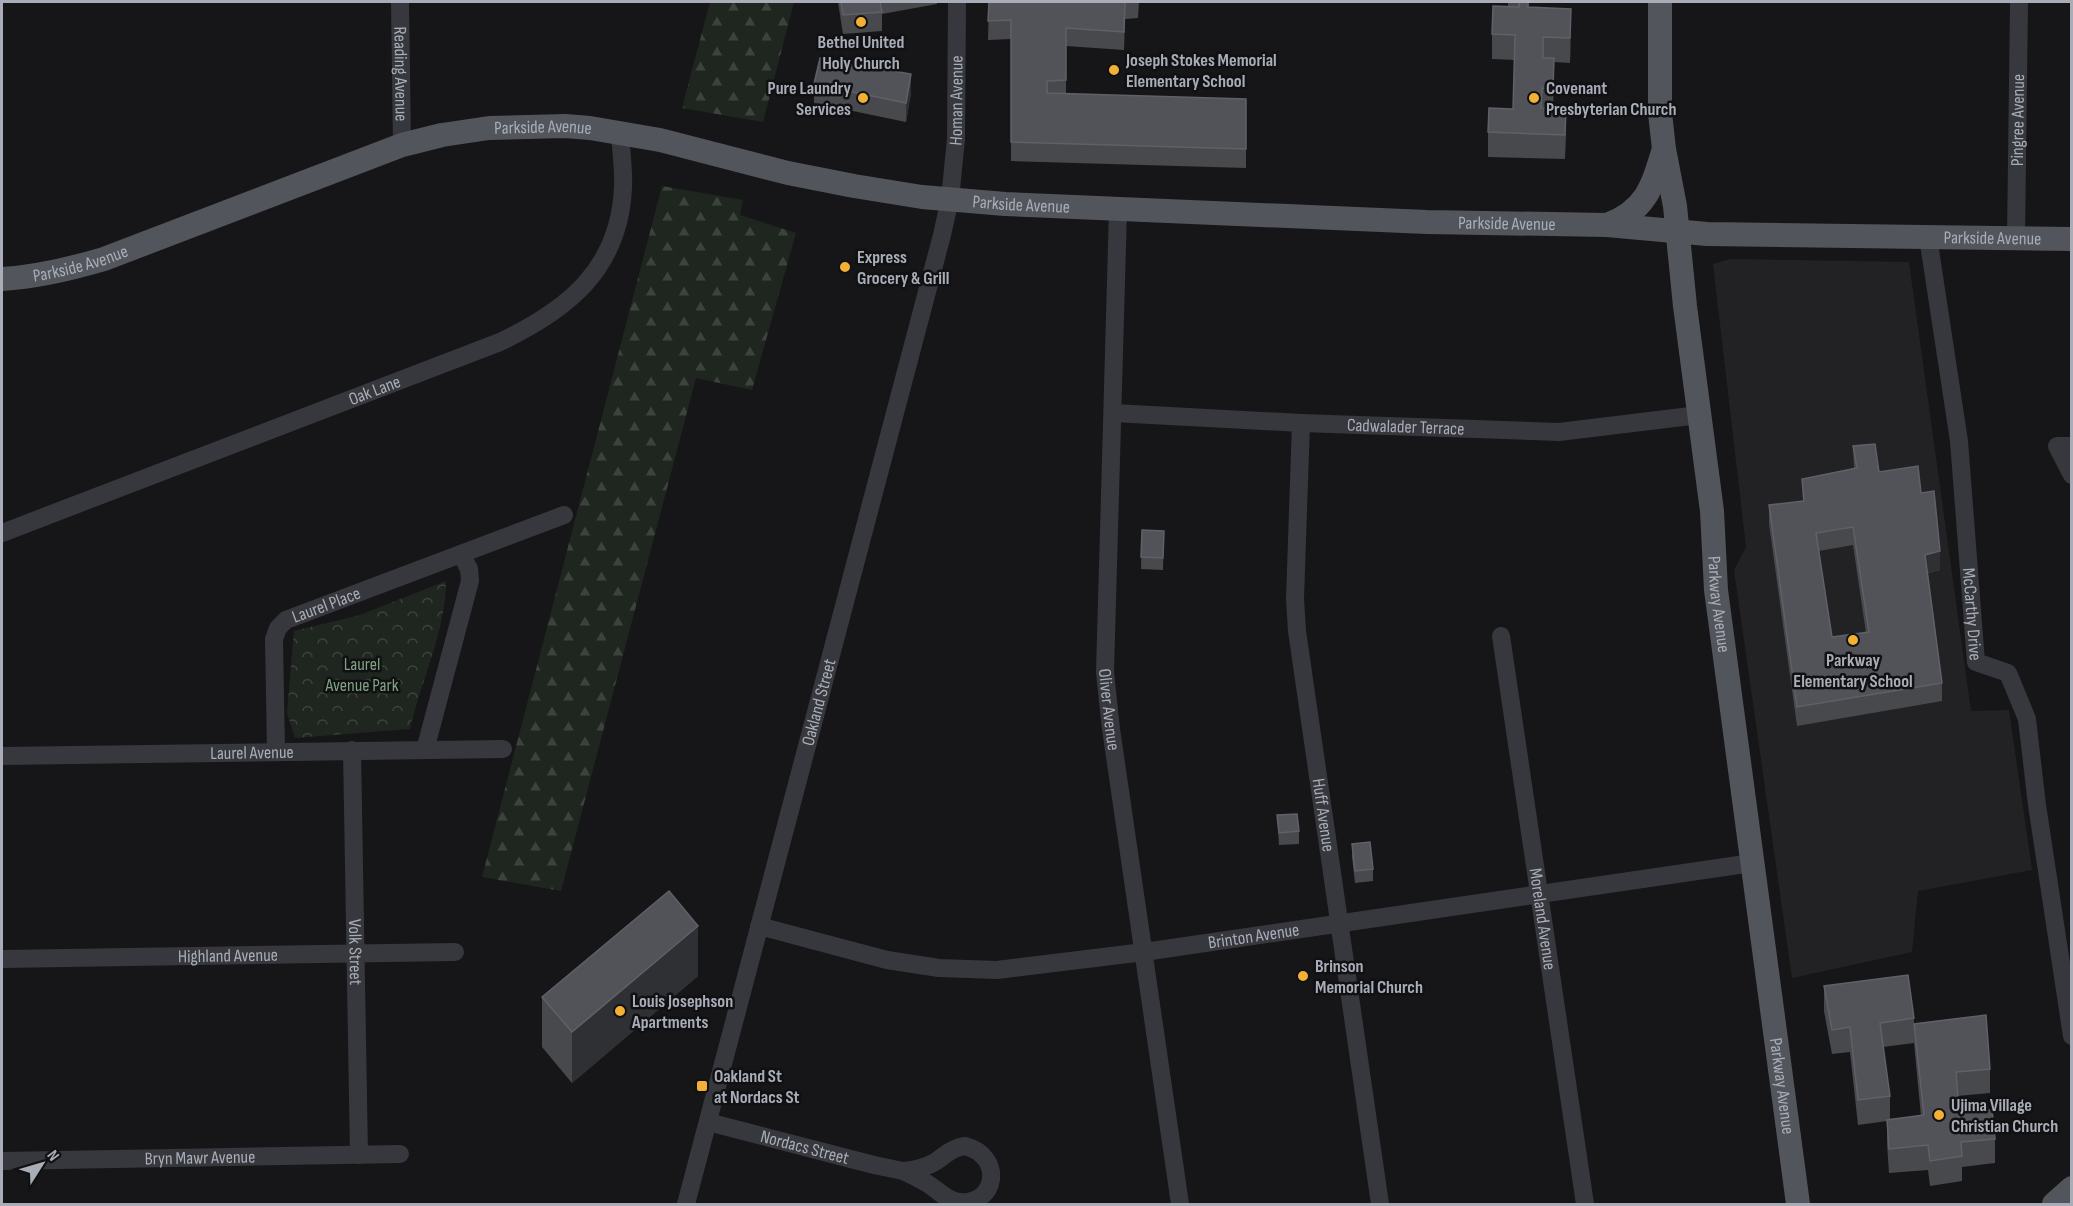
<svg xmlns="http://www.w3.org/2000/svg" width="2073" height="1206" viewBox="0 0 2073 1206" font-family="'Sofia Sans Condensed',sans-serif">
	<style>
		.built { fill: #222225 }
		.forest { fill: url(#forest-firs) }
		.park { fill: url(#park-crowns) }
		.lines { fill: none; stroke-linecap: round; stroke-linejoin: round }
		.minor { stroke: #37383d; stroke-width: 18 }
		.major { stroke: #53555c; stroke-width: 24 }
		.wall { fill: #47494d; fill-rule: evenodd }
		.shaded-wall { fill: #2f3033 }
		.building { fill: #525359; stroke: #5f6168; stroke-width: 1.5; fill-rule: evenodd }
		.poi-dot { fill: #f2b134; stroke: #111113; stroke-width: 2 }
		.labels { text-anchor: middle; stroke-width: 5; stroke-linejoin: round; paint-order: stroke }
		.poi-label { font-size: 18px; font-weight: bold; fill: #a8adb8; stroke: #111113; text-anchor: start }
		.street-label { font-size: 18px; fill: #a8adb8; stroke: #111113 }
		.park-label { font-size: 18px; fill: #7fa381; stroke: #111113 }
	</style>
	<defs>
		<pattern id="forest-firs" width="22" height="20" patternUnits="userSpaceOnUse" patternTransform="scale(1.5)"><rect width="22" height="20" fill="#1e261f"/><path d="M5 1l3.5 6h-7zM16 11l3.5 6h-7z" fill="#3c433d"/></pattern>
		<pattern id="park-crowns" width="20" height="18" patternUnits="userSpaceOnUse" patternTransform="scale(1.5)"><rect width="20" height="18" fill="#1e261f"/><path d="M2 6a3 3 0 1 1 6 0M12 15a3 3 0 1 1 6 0" fill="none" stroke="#3c433d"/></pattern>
	</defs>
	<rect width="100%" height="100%" fill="#161618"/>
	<path class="built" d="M1730 259 1909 262 1971 711 2009 710 2032 870 1918 891 1912 952 1792 978 1734 570 1746 547 1713 264Z"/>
	<path class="forest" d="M710 2H794L763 122 682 108Z
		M662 186 743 200 740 215 796 233 752 390 696 378 561 891 482 877Z"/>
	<path class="park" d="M446 581C446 629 421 682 410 729L295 738 287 713 294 631 360 615Z"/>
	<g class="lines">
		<g class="minor">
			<path id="s1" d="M400 2 402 145"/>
			<path id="s2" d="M1118 210 1105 672 1111 729 1180 1204"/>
			<path id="s3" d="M1928 237 1959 441 1976 662 2008 673 2027 719 2037 805 2072 1036"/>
			<path id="s4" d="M2016 238 2019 2"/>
			<path id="s5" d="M1114 413 1301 423 1559 432 1699 415"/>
			<path id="s6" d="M1301 423 1295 599 1297 631 1380 1204"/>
			<path d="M2072 446H2057L2072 475"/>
			<path id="s7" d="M2 533 500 342C567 310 619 270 623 188 624 170 621 151 620 133"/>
			<path id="s8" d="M1501 636 1585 1204"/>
			<path id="s9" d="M352 750 359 1155"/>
			<path d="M425 750 470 581 469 569 461 554"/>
			<path id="s10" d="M276 751 274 639 278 628 286 620 564 515"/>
			<path id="s11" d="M2 756 503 749"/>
			<path id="s12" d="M759 926 887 960 939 968 997 970 1144 952 1752 863"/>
			<path id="s13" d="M2 959 455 952"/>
			<path id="s14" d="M708 1122 874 1165 903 1171"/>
			<path d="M965 1146C1004 1156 997 1205 960 1202 948 1202 938 1190 928 1184 920 1179 911 1175 903 1171 914 1170 925 1168 935 1162 946 1155 951 1148 965 1146Z"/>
			<path id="s15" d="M2 1161 400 1154"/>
			<path id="s16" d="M686 1204 942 235 950 199 956 139 957 2"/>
		</g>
		<g class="major">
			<path id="s17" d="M1660 2V113L1664 149 1675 206 1685 306 1712 511 1716 590 1798 1204"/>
			<path d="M1607 225C1645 211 1652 188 1663 152"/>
			<path id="s18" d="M2 279C37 277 70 269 104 259L402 145 442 135 489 128 565 126 590 128 660 140 788 173 854 186 922 197 1005 204 1427 222 1607 225 1707 234 2072 239"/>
			<path d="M2054 1204 2072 1188"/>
		</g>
	</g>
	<path class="wall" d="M838 2H937V4L882 14V31L843 34Z
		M989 2H1139L1138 18 1125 19 1124 50 1066 46V94L1246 99V168L1011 161V39L988 40Z
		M1508 2H1529L1528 7 1571 33 1570 63 1554 62 1553 109 1566 134 1565 159 1488 157V132L1513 109 1515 60 1492 59V34L1508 6Z
		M814 84 911 93 906 122 814 103Z
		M1853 446 1879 472 1921 493 1940 570 1928 573 1942 683V701L1797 726 1769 524V505L1803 501 1802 479 1854 468ZM1853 545 1866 633 1832 637 1819 551Z
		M1142 530 1164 531 1163 570 1141 569Z
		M1277 815 1299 831V844L1279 845Z
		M1352 844 1373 869V881L1355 883 1352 857Z
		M698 976 572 1083 542 1047V997Z
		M1824 986 1914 1018V1024L1990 1069V1093L1957 1096 1959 1111 1995 1139V1163L1962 1167V1181L1930 1186 1928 1170 1889 1173 1887 1144V1121L1858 1125 1850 1052 1832 1054 1824 1011ZM1914 1043 1921 1116 1890 1119V1096L1883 1047Z"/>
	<path class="shaded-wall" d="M1125 2V19L1124 50V32Z
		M1571 9V33L1570 63V38Z
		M1554 58V82L1553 113V89Z
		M911 74V93L906 122V103Z
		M1940 551V570L1925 573V555Z
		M698 926V976L572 1083V1032Z"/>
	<path class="building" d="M841 2H880L882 12 843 15Z
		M989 2H1125L1124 32 1066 28V80L1047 81V93L1246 99V149L1011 142V20L988 21Z
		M1516 2H1528V7L1571 9 1570 38 1543 37V58H1554L1553 89 1542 88 1541 108 1566 109 1565 135 1488 132 1489 108 1513 109 1515 35 1492 34 1493 6 1519 7V2Z
		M820 58 911 74 906 103 814 84Z
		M1875 444 1879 472 1918 466 1921 493 1934 491 1940 551 1925 555 1942 683 1797 707 1769 505 1804 501 1802 479 1857 468 1853 446ZM1853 527 1869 632 1832 637 1816 533Z
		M1142 530 1164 531 1163 558 1141 557Z
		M1297 814 1299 831 1279 833 1277 815Z
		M1370 842 1373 869 1355 871 1352 844Z
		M669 891 698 926 572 1032 542 997Z
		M1908 975 1914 1018 1880 1023 1890 1096 1858 1100 1850 1027 1832 1030 1824 986Z
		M1986 1015 1990 1069 1956 1072 1959 1111 1992 1110 1995 1139 1961 1142 1962 1156 1930 1161 1928 1145 1889 1149 1887 1120 1924 1115 1914 1024Z"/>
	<g class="poi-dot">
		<circle cx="861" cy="22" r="6"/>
		<circle cx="1114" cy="70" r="6"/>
		<circle cx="863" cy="98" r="6"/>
		<circle cx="1534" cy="98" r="6"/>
		<circle cx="845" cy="267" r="6"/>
		<circle cx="1853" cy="640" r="6"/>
		<circle cx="1303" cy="976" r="6"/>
		<circle cx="620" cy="1011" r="6"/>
		<rect x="696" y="1080" width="12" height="12" rx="3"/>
		<circle cx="1939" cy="1115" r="6"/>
	</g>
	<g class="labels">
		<g class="poi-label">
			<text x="861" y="48" text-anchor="middle">Bethel United<tspan x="861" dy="21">Holy Church</tspan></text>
			<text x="1126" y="66">Joseph Stokes Memorial<tspan x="1126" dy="21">Elementary School</tspan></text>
			<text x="851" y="94" text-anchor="end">Pure Laundry<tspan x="851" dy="21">Services</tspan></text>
			<text x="1546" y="94">Covenant<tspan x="1546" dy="21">Presbyterian Church</tspan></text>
			<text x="857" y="263">Express<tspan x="857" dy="21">Grocery &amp; Grill</tspan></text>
			<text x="1853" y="666" text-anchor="middle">Parkway<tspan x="1853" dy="21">Elementary School</tspan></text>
			<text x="1315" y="972">Brinson<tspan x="1315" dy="21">Memorial Church</tspan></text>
			<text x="632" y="1007">Louis Josephson<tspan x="632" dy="21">Apartments</tspan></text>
			<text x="714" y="1082">Oakland St<tspan x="714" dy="21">at Nordacs St</tspan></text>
			<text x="1951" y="1111">Ujima Village<tspan x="1951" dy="21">Christian Church</tspan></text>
		</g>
		<g class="street-label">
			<text dy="6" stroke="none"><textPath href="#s1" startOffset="72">Reading Avenue</textPath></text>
			<text dy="6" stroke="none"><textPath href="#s16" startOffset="1138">Homan Avenue</textPath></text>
			<text dy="6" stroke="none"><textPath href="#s4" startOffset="118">Pingree Avenue</textPath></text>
			<text dy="6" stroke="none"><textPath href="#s18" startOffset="566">Parkside Avenue</textPath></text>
			<text dy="6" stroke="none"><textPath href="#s18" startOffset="1052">Parkside Avenue</textPath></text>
			<text dy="6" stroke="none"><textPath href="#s18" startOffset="1538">Parkside Avenue</textPath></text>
			<text dy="6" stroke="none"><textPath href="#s18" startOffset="2024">Parkside Avenue</textPath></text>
			<text dy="6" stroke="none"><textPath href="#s18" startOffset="80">Parkside Avenue</textPath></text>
			<text dy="6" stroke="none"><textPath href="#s7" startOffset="399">Oak Lane</textPath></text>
			<text dy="6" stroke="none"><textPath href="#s5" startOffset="292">Cadwalader Terrace</textPath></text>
			<text dy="6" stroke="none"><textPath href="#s17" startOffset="606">Parkway Avenue</textPath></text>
			<text dy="6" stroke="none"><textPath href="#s10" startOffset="178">Laurel Place</textPath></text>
			<text dy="6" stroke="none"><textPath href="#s3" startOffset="380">McCarthy Drive</textPath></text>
			<text dy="6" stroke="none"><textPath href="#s16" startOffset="519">Oakland Street</textPath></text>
			<text dy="6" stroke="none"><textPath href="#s2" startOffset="500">Oliver Avenue</textPath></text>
			<text dy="6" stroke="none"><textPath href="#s11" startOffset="250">Laurel Avenue</textPath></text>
			<text dy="6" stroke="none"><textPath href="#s6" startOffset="394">Huff Avenue</textPath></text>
			<text dy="6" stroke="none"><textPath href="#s8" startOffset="286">Moreland Avenue</textPath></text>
			<text dy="6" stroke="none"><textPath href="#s12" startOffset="502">Brinton Avenue</textPath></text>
			<text dy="6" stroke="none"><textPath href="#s9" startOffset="202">Volk Street</textPath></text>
			<text dy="6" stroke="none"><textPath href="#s13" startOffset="226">Highland Avenue</textPath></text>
			<text dy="6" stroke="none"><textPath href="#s17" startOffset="1092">Parkway Avenue</textPath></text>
			<text dy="6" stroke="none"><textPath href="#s14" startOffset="100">Nordacs Street</textPath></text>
			<text dy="6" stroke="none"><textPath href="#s15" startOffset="198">Bryn Mawr Avenue</textPath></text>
		</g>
		<g class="park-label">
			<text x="362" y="670">Laurel<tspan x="362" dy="21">Avenue Park</tspan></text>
		</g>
	</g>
	<rect width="2073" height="1206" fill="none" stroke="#a8adb8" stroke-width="6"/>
	<g transform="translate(42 1164) rotate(53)" stroke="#111113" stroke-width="4.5" paint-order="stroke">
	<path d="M0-4.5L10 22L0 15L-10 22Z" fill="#a8adb8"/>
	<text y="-9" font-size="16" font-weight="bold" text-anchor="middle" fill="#a8adb8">N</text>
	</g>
</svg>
